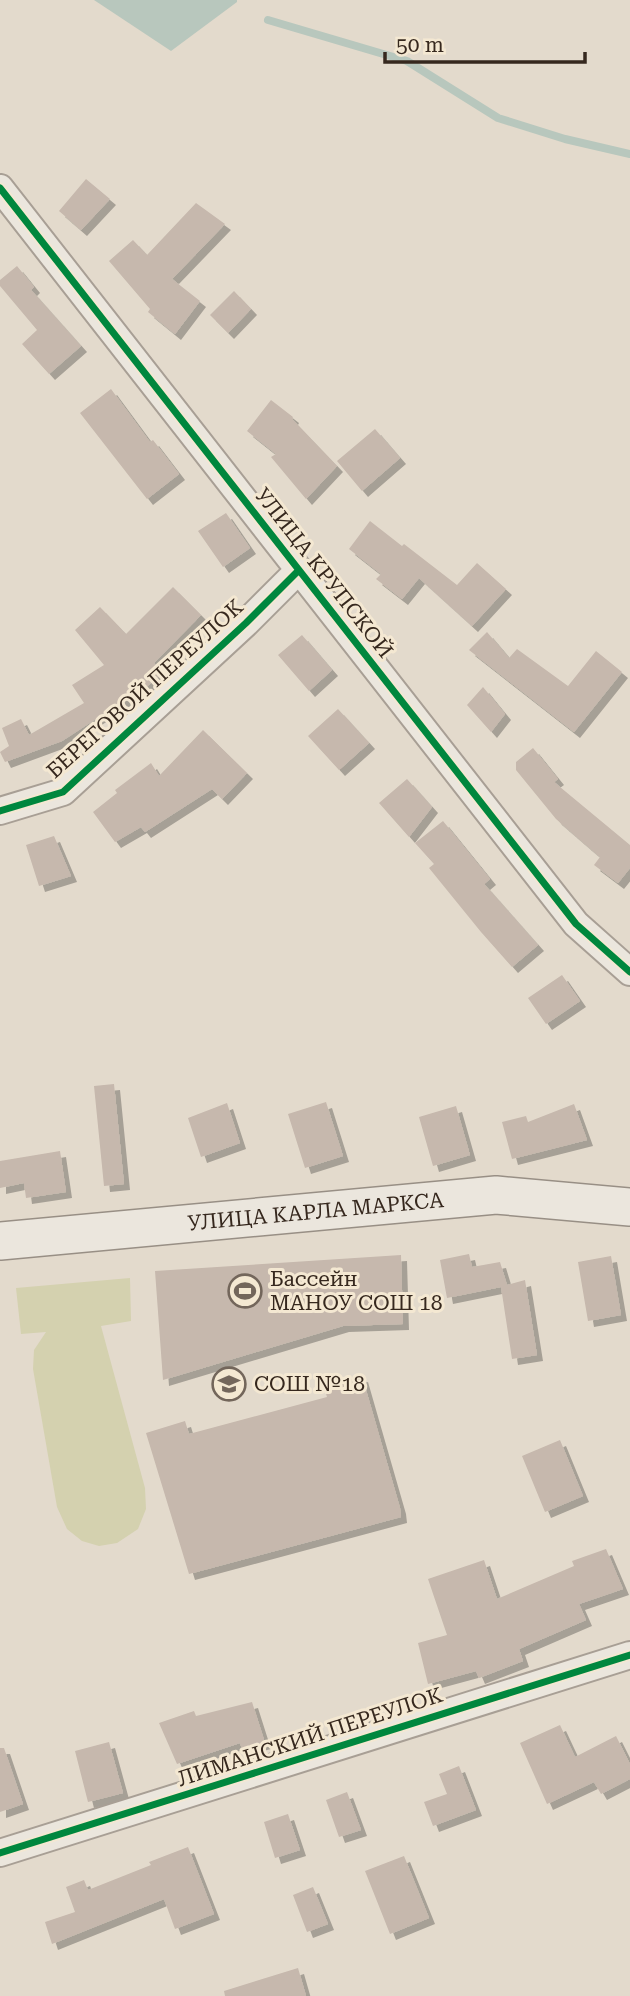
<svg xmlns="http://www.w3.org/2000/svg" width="630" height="1996" viewBox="0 0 630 1996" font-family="'Roboto Serif',serif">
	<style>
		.green { fill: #d4d1af }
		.water { fill: #b8c7bd }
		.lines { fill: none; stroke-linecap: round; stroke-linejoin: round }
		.stream { stroke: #b8c7bd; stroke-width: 8 }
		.building { fill: #c6b8ad; filter: url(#shadow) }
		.street-casing { stroke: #a89f95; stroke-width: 30 }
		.secondary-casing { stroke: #988f85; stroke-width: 40 }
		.street { stroke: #ebe6dd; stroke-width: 26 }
		.secondary { stroke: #ebe6dd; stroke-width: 37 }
		.cycleway-casing { stroke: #f4e8d2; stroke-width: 11 }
		.cycleway { stroke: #00873e; stroke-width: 7 }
		.labels { text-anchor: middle; stroke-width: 6; stroke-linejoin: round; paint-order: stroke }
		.street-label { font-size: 21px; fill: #36281e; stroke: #f4e8d2 }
		.poi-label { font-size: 21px; fill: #36281e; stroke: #f4e8d2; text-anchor: start }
	</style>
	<defs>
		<filter id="shadow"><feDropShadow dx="6" dy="6" stdDeviation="0" flood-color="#0004"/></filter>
	</defs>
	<rect width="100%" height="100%" fill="#e3dacc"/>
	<path class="green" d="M130 1278 131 1321 101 1326 145 1488 146 1509 138 1529 117 1543 99 1546 82 1541 67 1529 57 1507 33 1369 34 1350 46 1332 21 1334 16 1288Z"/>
	<path class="water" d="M94 0H237V2L171 51Z"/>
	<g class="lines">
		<path class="stream" d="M268 20 407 61 498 118 565 139 630 154"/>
	</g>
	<path class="building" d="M86 179 110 199 81 230 59 211Z
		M196 203 225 224 172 279 200 301 175 334 148 312 150 309 109 261 133 240 147 255Z
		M17 266 34 287 31 290 81 346 49 374 22 344 37 330 0 286V280Z
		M234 291 251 309 228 333 210 315Z
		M111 389 150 442 153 440 179 474 147 499 80 413Z
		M271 400 293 417 292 419 337 466 306 499 271 457 276 454 247 431Z
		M375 429 400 458 362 491 337 461Z
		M226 513 250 548 223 567 198 531Z
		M370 521 402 546 404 544 457 585 477 563 506 589 472 626 419 578 402 599 376 579 381 574 349 549Z
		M173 587 201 615 154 663 163 673 133 698 131 696 62 741 5 762 0 752 9 746 2 728 21 719 29 735 84 703 72 685 104 665 75 630 100 607 126 634Z
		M487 632 509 658 517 649 568 686 596 651 622 672 574 732 469 650Z
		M302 635 332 670 309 691 278 655Z
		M483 687 505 714 491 732 467 705Z
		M338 709 369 743 339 770 308 736Z
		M203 730 247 773 222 799 212 789 145 832 141 827 115 842 93 812 117 793 115 790 151 763 159 776Z
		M533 748 558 779 554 782 630 845V868L618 883 594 865 600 857 556 819 516 770V762Z
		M407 779 432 807 409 837 379 803Z
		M443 821 490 879 484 884 538 945 512 967 481 932 429 868 434 864 415 843Z
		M54 836 71 876 39 886 26 845Z
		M562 975 580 1001 546 1024 528 998Z
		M114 1084 124 1184 104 1186 94 1086Z
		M326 1102 343 1156 305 1168 288 1114Z
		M227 1103 240 1143 201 1157 188 1118Z
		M574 1104 587 1140 512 1159 502 1122 526 1116 528 1122Z
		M456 1106 470 1155 433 1166 419 1117Z
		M60 1151 66 1192 26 1198 24 1183 0 1188V1161Z
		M469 1254 472 1267 500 1262 507 1285 525 1280 537 1355 512 1359 501 1287 447 1298 440 1260Z
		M401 1255 403 1324 343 1326 163 1380 155 1271Z
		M611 1256 621 1315 588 1321 578 1262Z
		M362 1376 400 1508 401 1517 189 1574 146 1433 185 1421 189 1434 327 1397 324 1387Z
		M560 1440 583 1496 545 1512 522 1456Z
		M606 1549 623 1589 579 1604 586 1620 519 1649 523 1661 479 1678 476 1671 428 1684 418 1643 447 1635 428 1579 484 1560 497 1599 574 1566 572 1561Z
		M252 1702 265 1743 242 1749 240 1743 177 1764 159 1723 194 1711 196 1716Z
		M560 1725 575 1757 616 1736 630 1764V1779L601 1794 594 1782 547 1804 520 1743Z
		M109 1742 123 1793 88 1802 75 1751Z
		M0 1748H4L23 1804 0 1812Z
		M459 1766 476 1810 433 1826 424 1802 447 1794 439 1774Z
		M347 1792 361 1830 339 1837 326 1800Z
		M288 1814 300 1850 275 1858 264 1822Z
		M188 1847 214 1914 175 1929 164 1899 52 1944 45 1922 75 1912 66 1887 84 1880 88 1890 151 1865 149 1862Z
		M404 1856 429 1918 390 1934 365 1871Z
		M313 1887 328 1924 307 1932 293 1895Z
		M298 1968 306 1996H225L224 1991Z"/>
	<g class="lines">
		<defs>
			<path id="street" d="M0 188 576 924 630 972
				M0 811 63 792 246 623 299 570
				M0 1853 630 1655"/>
			<g id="secondary">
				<path id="s1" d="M0 1241 496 1195 630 1207"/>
			</g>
		</defs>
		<use href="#street" class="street-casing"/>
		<use href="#secondary" class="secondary-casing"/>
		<use href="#street" class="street"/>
		<use href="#secondary" class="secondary"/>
		<defs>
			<path id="cycleway" d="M0 188 576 924 630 972
				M0 811 63 792 246 623 299 570
				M0 1853 630 1655"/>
		</defs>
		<use href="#cycleway" class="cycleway-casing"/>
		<use href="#cycleway" class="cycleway"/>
	</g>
	<defs>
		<symbol id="stadium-ring" viewBox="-11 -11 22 22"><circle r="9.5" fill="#f4e8d2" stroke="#73665b" stroke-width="1.5"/><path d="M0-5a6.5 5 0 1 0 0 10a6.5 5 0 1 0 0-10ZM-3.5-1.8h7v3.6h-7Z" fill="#73665b"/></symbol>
		<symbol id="school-ring" viewBox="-11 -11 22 22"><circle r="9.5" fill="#f4e8d2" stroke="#73665b" stroke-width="1.5"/><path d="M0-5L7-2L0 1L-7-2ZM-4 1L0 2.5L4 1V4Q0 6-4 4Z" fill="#73665b"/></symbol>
	</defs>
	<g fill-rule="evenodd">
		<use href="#stadium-ring" x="226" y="1272" width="38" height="38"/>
		<use href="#school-ring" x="210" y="1365" width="38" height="38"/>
	</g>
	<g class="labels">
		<g class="street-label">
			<text transform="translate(324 573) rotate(52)" y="7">УЛИЦА КРУПСКОЙ</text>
			<text transform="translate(145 689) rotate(-42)" y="7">БЕРЕГОВОЙ ПЕРЕУЛОК</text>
			<text dy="7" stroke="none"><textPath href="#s1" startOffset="317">УЛИЦА КАРЛА МАРКСА</textPath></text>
			<text transform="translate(310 1737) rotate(-18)" y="7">ЛИМАНСКИЙ ПЕРЕУЛОК</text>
		</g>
		<g class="poi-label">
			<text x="270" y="1286">Бассейн<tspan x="270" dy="24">МАНОУ СОШ 18</tspan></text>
			<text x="254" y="1391">СОШ №18</text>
		</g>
	</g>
	<path d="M385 52v10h200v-10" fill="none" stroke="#36281e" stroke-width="3.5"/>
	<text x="396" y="52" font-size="21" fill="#36281e" stroke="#f4e8d2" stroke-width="5" paint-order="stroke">50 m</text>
</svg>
